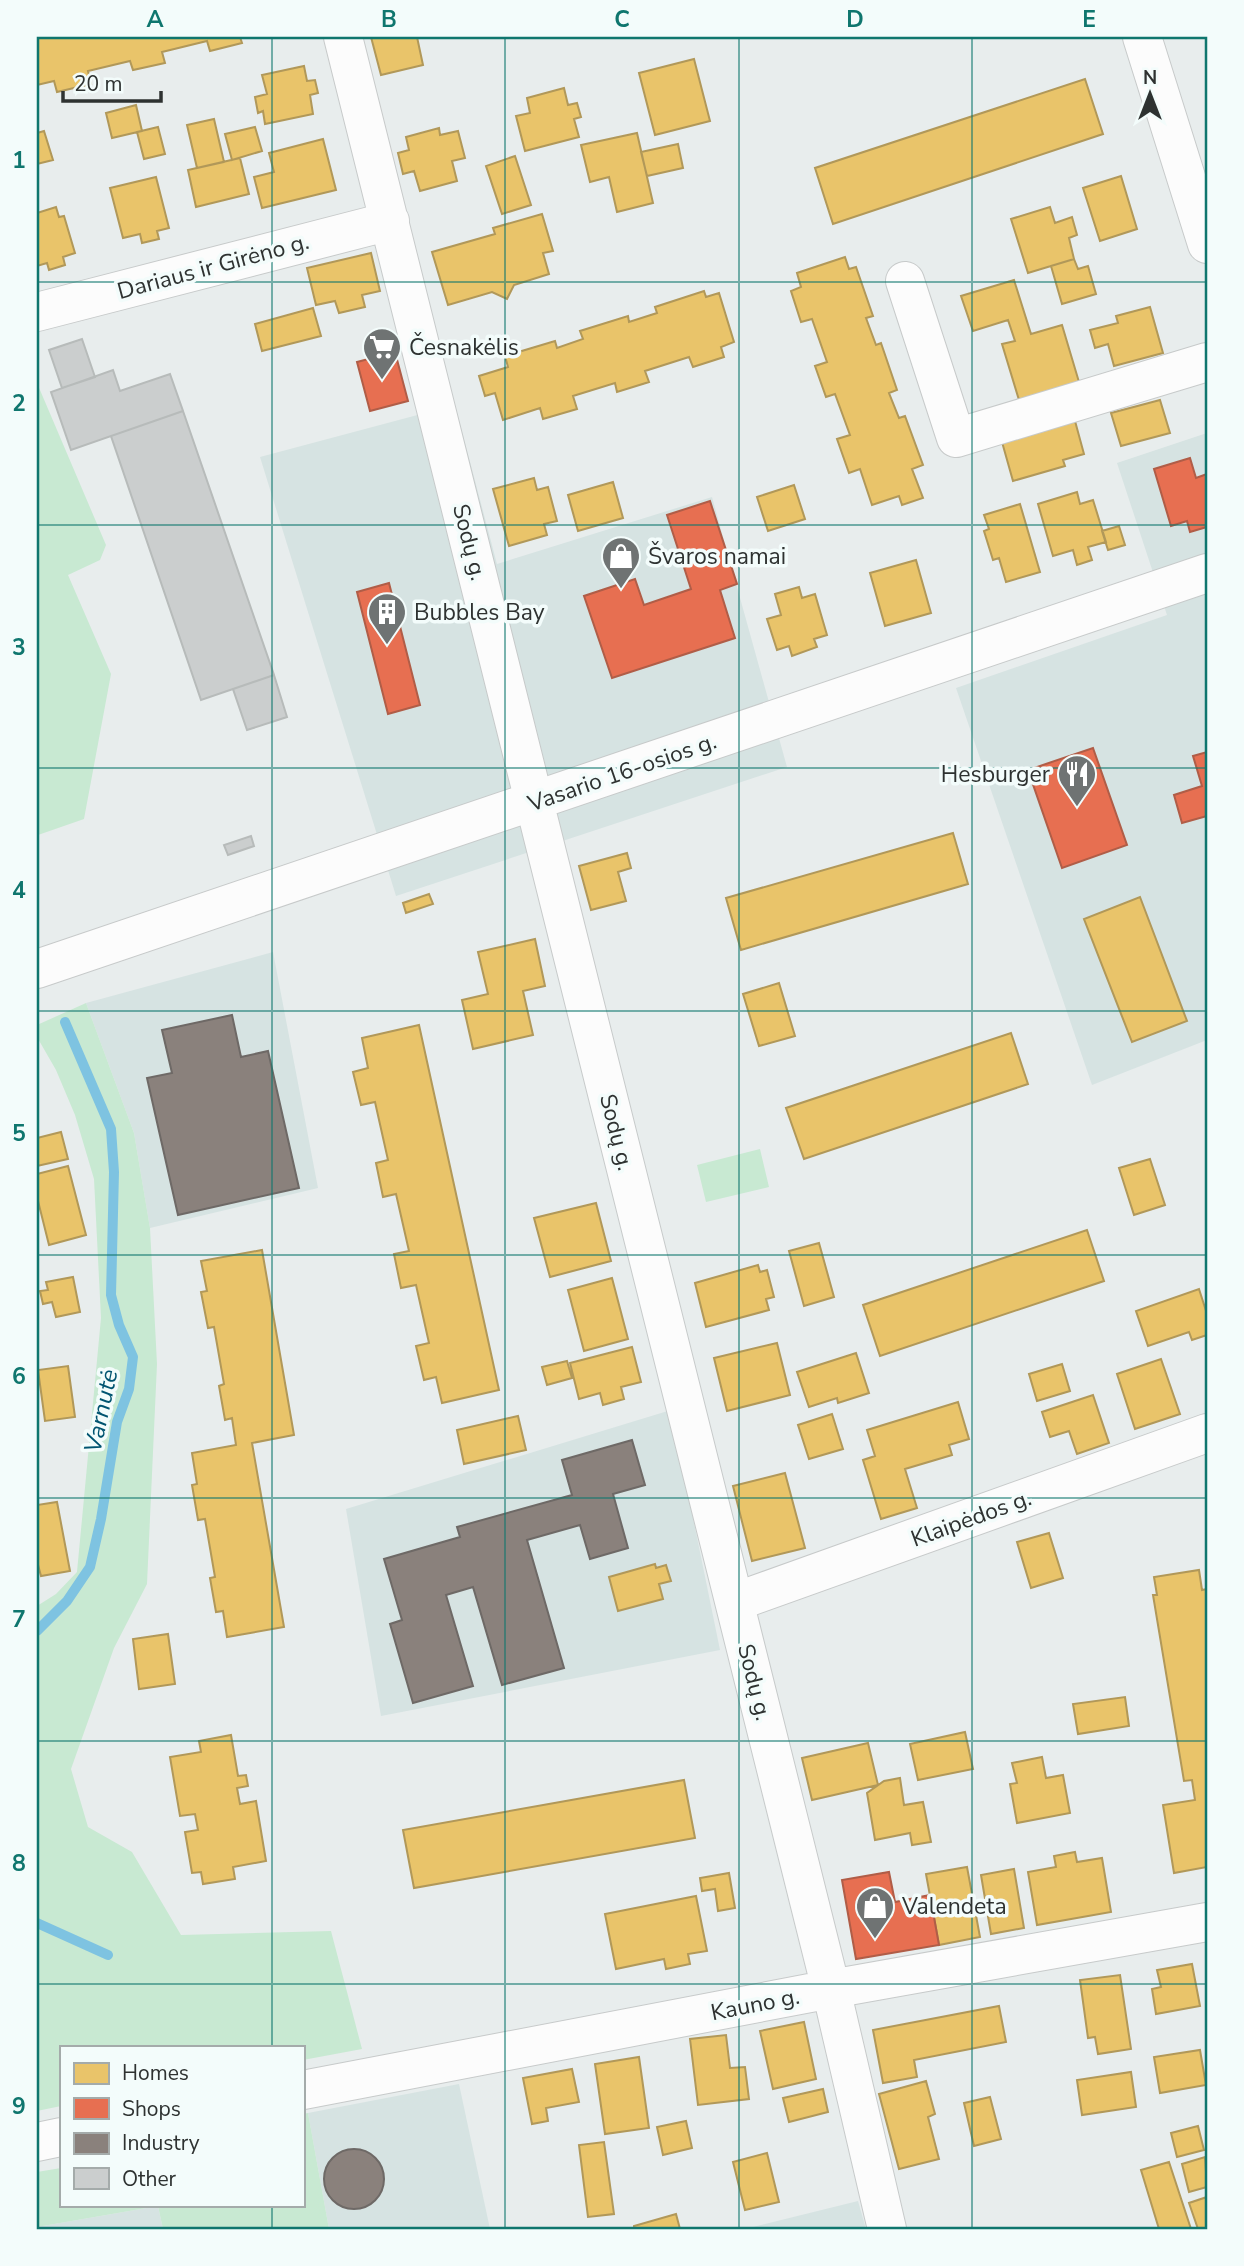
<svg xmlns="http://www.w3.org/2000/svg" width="1244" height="2266" viewBox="0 0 1244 2266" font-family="'Nunito Sans',sans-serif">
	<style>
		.built { fill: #d6e3e2 }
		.green { fill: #c8e9d2 }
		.homes { fill: #e9c46a; stroke: #b19859; stroke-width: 2 }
		.shops { fill: #e76f51; stroke: #b05d47; stroke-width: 2 }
		.industry { fill: #8a817c; stroke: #6e6966; stroke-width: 2 }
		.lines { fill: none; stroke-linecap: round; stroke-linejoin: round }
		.stream { stroke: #7ec3e1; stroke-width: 10 }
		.building { fill: #cbcece; stroke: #b7bbba; stroke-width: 2 }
		.minor-casing { stroke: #c7caca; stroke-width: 40 }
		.major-casing { stroke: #c7caca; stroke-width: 40 }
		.minor { stroke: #fcfcfc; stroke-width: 38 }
		.major { stroke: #fcfcfc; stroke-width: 38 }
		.grid { fill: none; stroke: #0f766e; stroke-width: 2; stroke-opacity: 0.55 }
		.labels { text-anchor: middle; stroke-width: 7; stroke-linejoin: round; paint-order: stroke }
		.street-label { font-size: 23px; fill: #2e3231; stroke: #f3fcfb }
		.poi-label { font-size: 23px; fill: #2e3231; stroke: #f3fcfb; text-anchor: start }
		.water-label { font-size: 24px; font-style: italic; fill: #005470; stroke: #f3fcfb }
		.neatline { fill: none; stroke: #0f766e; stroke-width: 2.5 }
		.grid-label { font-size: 23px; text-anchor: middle; font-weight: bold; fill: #0f766e }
	</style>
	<rect width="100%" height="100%" fill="#e8eded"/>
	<path class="built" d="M455 405 497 564 712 497 787 767 396 896 260 457Z
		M1207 433V1040L1092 1085 956 688 1167 615 1117 463Z
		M273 952 318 1188 150 1228 134 1133 86 1003Z
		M671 1410 720 1650 381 1716 346 1509Z
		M459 2084 490 2229H329L308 2113Z
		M858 2201 866 2229H745Z
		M158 2206 163 2229H37V2227Z"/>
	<path class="green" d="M37 383 106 545 100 560 68 575 111 674 84 819 38 835Z
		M86 1003 134 1133 150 1228 157 1364 147 1584 114 1648 71 1769 88 1827 132 1852 181 1935 331 1931 362 2049 303 2060V2047H61V2106L37 2111V1606L56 1594 77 1572 101 1318 94 1179 75 1115 56 1070 37 1037V1025Z
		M760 1149 769 1187 706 1202 697 1165Z
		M308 2113 329 2229H163L158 2206 37 2227V2172L61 2168V2205H303V2114Z"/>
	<path class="homes" d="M37 37H240L242 43 210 51 207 41 162 52 165 63 133 70 130 61 88 71 91 84 57 92 54 81 37 85Z
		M371 37H417L423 65 381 75Z
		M694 59 710 121 655 135 639 73Z
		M304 66 307 81 315 80 318 93 310 95 313 114 265 124 263 111 258 113 255 97 267 94 262 75Z
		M1085 79 1103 134 833 224 815 168Z
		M564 88 568 105 577 103 581 117 574 119 579 137 525 151 516 116 530 113 527 98Z
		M136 105 142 131 112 138 106 113Z
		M214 119 224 162 197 168 187 125Z
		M158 127 165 154 144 159 137 132Z
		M255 127 262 151 232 160 225 134Z
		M439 128 440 135 458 131 465 158 452 161 457 181 420 191 414 171 403 174 398 153 409 150 406 137Z
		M44 131 53 160 37 164V133Z
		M637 133 653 203 617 212 609 177 590 182 581 145Z
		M323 139 336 190 262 208 254 177 274 172 269 153Z
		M678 144 683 168 647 176 641 152Z
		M515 156 531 205 502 214 486 166Z
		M240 158 249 194 196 207 188 170Z
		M1121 176 1137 229 1100 241 1083 188Z
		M156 177 169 228 157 231 159 239 142 243 140 234 123 238 110 188Z
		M56 207 59 217 64 216 75 253 63 257 65 265 49 270 47 263 37 266V213Z
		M1050 207 1055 223 1072 217 1077 235 1069 238 1074 259 1028 273 1011 219Z
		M542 214 553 251 543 253 549 274 514 285 507 299 492 292 448 305 432 252 495 234 493 228Z
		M371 253 380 291 362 295 365 307 339 313 335 301 316 305 307 268Z
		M845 257 849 269 856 267 873 316 866 318 876 345 881 343 897 390 889 393 899 418 905 416 923 465 912 469 923 498 902 505 899 496 872 505 860 469 849 473 837 439 850 435 835 394 826 397 815 366 827 362 812 319 801 322 791 291 801 287 797 273Z
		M1074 259 1078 269 1088 266 1096 294 1062 304 1051 266Z
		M1014 280 1031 334 1062 325 1079 382 1019 400 1002 344 1015 341 1008 320 973 331 961 296Z
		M704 291 706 297 719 293 734 342 721 347 724 357 693 367 689 357 645 371 649 382 617 392 615 383 573 396 577 409 543 419 540 408 503 420 495 393 485 396 479 376 508 367 505 356 555 341 557 348 583 339 580 331 628 316 629 322 657 313 655 307Z
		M1150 307 1163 353 1114 366 1108 344 1095 348 1090 330 1118 323 1116 316Z
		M313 308 321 336 262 351 255 324Z
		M1160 400 1170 433 1121 446 1111 413Z
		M1075 421 1084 454 1063 460 1065 466 1013 481 1002 442Z
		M534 478 537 490 548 487 557 521 544 524 547 535 509 546 493 489Z
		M613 482 623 518 578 531 568 495Z
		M794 485 805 519 768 531 757 497Z
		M1077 492 1080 504 1093 500 1106 542 1088 547 1092 560 1077 565 1073 550 1053 556 1038 504Z
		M1020 504 1040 572 1006 582 999 558 993 560 984 531 989 529 984 515Z
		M1119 526 1125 545 1108 550 1102 531Z
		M916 560 931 613 885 626 870 573Z
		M799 587 802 598 815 594 827 635 814 639 817 647 792 656 789 646 777 650 767 619 781 615 775 594Z
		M953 833 968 884 741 950 726 898Z
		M627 853 631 868 618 872 626 901 591 910 579 866Z
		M429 894 433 904 406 913 403 903Z
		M1140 897 1187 1021 1132 1042 1084 919Z
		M535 939 545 986 523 991 533 1035 473 1049 462 1000 488 994 478 952Z
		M779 983 795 1036 759 1046 743 994Z
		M419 1025 499 1390 442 1403 436 1377 424 1380 416 1346 429 1343 416 1285 401 1288 394 1254 409 1251 396 1194 383 1197 376 1163 388 1160 375 1102 361 1105 353 1072 368 1068 362 1038Z
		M1011 1033 1028 1084 804 1159 786 1108Z
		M61 1132 68 1159 37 1166V1138Z
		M1150 1159 1165 1205 1134 1215 1119 1168Z
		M68 1166 86 1235 49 1245 37 1197V1174Z
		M596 1203 611 1261 550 1277 534 1218Z
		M1087 1230 1104 1281 880 1356 863 1305Z
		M819 1243 834 1297 804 1306 789 1251Z
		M262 1250 294 1435 252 1443 284 1627 227 1637 223 1611 216 1612 210 1578 215 1577 205 1519 198 1520 192 1485 197 1484 192 1453 236 1445 232 1418 225 1420 219 1386 224 1384 214 1327 208 1328 201 1292 207 1291 201 1261Z
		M758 1265 760 1272 767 1270 774 1297 766 1299 769 1310 706 1327 695 1283Z
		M73 1277 80 1312 56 1317 52 1302 43 1304 40 1291 48 1290 46 1282Z
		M612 1278 628 1339 584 1351 568 1290Z
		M1199 1289 1207 1314V1335L1192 1340 1189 1332 1148 1346 1136 1311Z
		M777 1343 790 1395 727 1411 714 1358Z
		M632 1347 641 1382 621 1387 624 1399 603 1405 600 1393 579 1399 570 1363Z
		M856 1353 869 1393 838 1403 837 1398 809 1407 797 1372Z
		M1161 1359 1180 1414 1135 1429 1117 1374Z
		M567 1361 572 1378 547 1385 542 1367Z
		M1062 1364 1070 1391 1037 1401 1029 1374Z
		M68 1366 75 1417 45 1421 38 1370Z
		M1093 1395 1109 1443 1077 1454 1069 1431 1050 1437 1042 1412Z
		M958 1402 969 1439 949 1445 952 1455 905 1469 917 1508 881 1519 863 1460 875 1456 867 1430Z
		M832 1414 843 1449 809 1459 798 1425Z
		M518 1416 526 1450 464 1464 457 1430Z
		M785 1473 805 1548 752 1561 733 1486Z
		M57 1502 70 1571 41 1576 37 1561V1505Z
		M1049 1533 1063 1578 1031 1588 1017 1542Z
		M655 1564 656 1568 666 1565 671 1581 659 1584 663 1599 618 1611 609 1577Z
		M1199 1570 1202 1590 1207 1589V1867L1174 1873 1163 1805 1195 1800 1192 1780 1184 1781 1153 1595H1157L1154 1577Z
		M168 1634 175 1684 139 1689 133 1639Z
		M1125 1697 1129 1726 1078 1734 1073 1704Z
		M965 1732 973 1769 918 1780 910 1744Z
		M231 1735 238 1776 246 1775 248 1786 237 1788 240 1804 256 1801 266 1861 233 1867 235 1879 203 1884 201 1872 192 1873 185 1832 198 1830 195 1814 180 1816 170 1757 201 1752 199 1741Z
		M868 1743 878 1785 812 1800 802 1758Z
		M1042 1757 1046 1778 1063 1775 1070 1813 1017 1823 1010 1784 1017 1783 1012 1763Z
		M900 1778 904 1805 923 1802 931 1842 912 1845 910 1833 875 1840 867 1793 884 1781Z
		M684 1780 695 1838 414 1888 403 1830Z
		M1075 1852 1077 1862 1102 1858 1111 1912 1037 1925 1028 1872 1056 1867 1054 1856Z
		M967 1867 980 1937 939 1945 926 1874Z
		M1014 1869 1024 1928 991 1934 981 1875Z
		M729 1873 735 1908 718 1911 715 1889 702 1891 700 1878Z
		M696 1896 707 1951 688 1954 690 1964 666 1969 664 1959 616 1969 605 1914Z
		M1192 1964 1200 2006 1156 2014 1152 1989 1161 1987 1157 1970Z
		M1120 1975 1131 2049 1098 2054 1095 2037 1088 2038 1080 1980Z
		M999 2006 1006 2042 914 2060 917 2077 883 2083 873 2030Z
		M804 2022 816 2079 773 2089 760 2031Z
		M726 2035 730 2068 745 2067 749 2099 698 2105 690 2039Z
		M1200 2050 1206 2085 1160 2093 1154 2057Z
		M639 2057 649 2128 605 2134 595 2064Z
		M572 2069 579 2102 546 2108 548 2121 532 2124 523 2078Z
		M1131 2072 1136 2107 1082 2115 1077 2080Z
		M926 2081 935 2114 928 2117 939 2159 899 2169 879 2094Z
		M823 2089 828 2112 789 2122 783 2098Z
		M990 2097 1001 2139 974 2146 964 2103Z
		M686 2121 692 2148 663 2155 657 2127Z
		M1198 2126 1204 2150 1177 2157 1171 2133Z
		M604 2142 614 2214 588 2217 579 2145Z
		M767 2153 779 2202 745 2210 733 2162Z
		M1205 2157 1207 2187 1189 2192 1182 2164Z
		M1169 2162 1191 2229H1159L1141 2170Z
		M1207 2197V2229H1198L1189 2203Z
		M676 2214 680 2229H634V2226Z"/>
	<path class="shops" d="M395 352 408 401 370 411 357 362Z
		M1190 458 1196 478 1207 474V527L1190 532 1187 521 1171 526 1154 469Z
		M710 501 737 584 720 590 735 638 612 678 584 596 635 579 644 605 691 589 667 515Z
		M389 583 420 705 388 714 357 592Z
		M1093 748 1127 845 1062 868 1028 770Z
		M1207 752V816L1182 823 1174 795 1202 786 1193 756Z
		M889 1872 895 1902 930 1895 939 1945 856 1959 842 1880Z"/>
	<path class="industry" d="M232 1015 241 1057 268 1051 299 1188 178 1215 147 1078 172 1073 162 1030Z
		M632 1440 645 1485 613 1494 628 1548 590 1559 580 1525 527 1540 564 1668 502 1685 473 1587 446 1595 473 1686 413 1703 390 1624 402 1620 384 1559 460 1537 457 1527 572 1495 562 1460Z
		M324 2179a30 30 0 1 1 60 0a30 30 0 1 1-60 0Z"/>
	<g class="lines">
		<path class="stream" d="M37 1631 67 1601 90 1567 101 1519 117 1422 129 1389 133 1357 119 1325 111 1295 114 1172 111 1129 65 1022
			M37 1923 108 1955"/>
	</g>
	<path class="building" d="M82 339 95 377 62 388 49 350Z
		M113 370 120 391 170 374 183 411 71 450 51 392Z
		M183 411 274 675 201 700 111 436Z
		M274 675 287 717 247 730 233 689Z
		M251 836 254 846 228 855 224 845Z"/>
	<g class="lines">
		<defs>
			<path id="minor" d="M343 37 534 801
				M1142 37 1207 244
				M905 281 956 438 1207 362
				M37 312 390 221
				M735 1602 1207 1433
				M831 1989 887 2229"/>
			<path id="major" d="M534 801 831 1989
				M37 969 1207 573
				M303 2090 831 1989 1207 1922
				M37 2142 61 2137"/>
		</defs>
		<use href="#minor" class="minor-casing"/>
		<use href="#major" class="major-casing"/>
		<use href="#minor" class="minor"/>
		<use href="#major" class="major"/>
	</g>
	<path class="grid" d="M272 37V2047M505 37V2229M739 37V2229M972 37V2229M37 282H1207M37 525H1207M37 768H1207M37 1011H1207M37 1255H1207M37 1498H1207M37 1741H1207M37 1984H1207M272 2205V2229"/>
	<defs>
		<symbol id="supermarket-pin" viewBox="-11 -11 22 30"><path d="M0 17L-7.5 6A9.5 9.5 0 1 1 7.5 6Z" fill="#6f7373" stroke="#f3fcfb"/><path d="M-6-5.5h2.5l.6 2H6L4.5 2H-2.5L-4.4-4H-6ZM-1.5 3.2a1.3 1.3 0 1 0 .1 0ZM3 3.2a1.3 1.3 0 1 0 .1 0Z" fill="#fff"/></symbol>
		<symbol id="shop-pin" viewBox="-11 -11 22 30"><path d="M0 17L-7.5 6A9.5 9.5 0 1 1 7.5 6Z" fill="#6f7373" stroke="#f3fcfb"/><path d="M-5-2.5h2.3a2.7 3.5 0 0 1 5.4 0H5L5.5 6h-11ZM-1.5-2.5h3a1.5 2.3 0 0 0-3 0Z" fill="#fff"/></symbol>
		<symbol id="building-pin" viewBox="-11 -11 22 30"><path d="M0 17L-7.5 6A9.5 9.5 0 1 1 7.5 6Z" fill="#6f7373" stroke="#f3fcfb"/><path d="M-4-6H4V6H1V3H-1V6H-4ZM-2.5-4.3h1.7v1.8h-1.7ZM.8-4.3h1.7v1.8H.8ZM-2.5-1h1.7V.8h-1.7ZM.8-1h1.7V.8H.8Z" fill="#fff"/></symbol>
		<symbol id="restaurant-pin" viewBox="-11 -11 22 30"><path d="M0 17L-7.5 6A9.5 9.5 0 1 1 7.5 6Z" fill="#6f7373" stroke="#f3fcfb"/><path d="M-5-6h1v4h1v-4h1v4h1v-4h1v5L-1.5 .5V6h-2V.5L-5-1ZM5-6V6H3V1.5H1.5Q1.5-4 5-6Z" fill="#fff"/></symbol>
	</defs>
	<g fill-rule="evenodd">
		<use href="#supermarket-pin" x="360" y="325" width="44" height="60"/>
		<use href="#shop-pin" x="599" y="534" width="44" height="60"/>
		<use href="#building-pin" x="365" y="590" width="44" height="60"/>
		<use href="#restaurant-pin" x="1055" y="752" width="44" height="60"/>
		<use href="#shop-pin" x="853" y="1884" width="44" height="60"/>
	</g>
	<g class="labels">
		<g class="street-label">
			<text transform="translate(213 266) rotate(-15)" y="8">Dariaus ir Girėno g.</text>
			<text transform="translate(470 542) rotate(76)" y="8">Sodų g.</text>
			<text transform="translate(622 772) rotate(-19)" y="8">Vasario 16-osios g.</text>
			<text transform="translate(617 1132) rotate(76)" y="8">Sodų g.</text>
			<text transform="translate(971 1518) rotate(-20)" y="8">Klaipėdos g.</text>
			<text transform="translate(755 1682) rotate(76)" y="8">Sodų g.</text>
			<text transform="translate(755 2004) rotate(-11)" y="8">Kauno g.</text>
		</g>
		<g class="poi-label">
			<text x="409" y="355">Česnakėlis</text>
			<text x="648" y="564">Švaros namai</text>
			<text x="414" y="620">Bubbles Bay</text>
			<text x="1050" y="782" text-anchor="end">Hesburger</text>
			<text x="902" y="1914">Valendeta</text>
		</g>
		<g class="water-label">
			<text transform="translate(101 1411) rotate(-78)" y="8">Varnutė</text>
		</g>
	</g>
	<rect width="1244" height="2266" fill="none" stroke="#f3fcfb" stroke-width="77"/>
	<rect x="60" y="2046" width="245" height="161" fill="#f3fcfb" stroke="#a4abaa" stroke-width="2"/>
	<rect x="74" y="2063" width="35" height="21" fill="#e9c46a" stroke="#a4abaa" stroke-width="2"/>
	<text x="122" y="2080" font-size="21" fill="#2e3231">Homes</text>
	<rect x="74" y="2098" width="35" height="21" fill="#e76f51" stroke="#a4abaa" stroke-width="2"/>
	<text x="122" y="2116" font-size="21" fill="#2e3231">Shops</text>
	<rect x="74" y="2133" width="35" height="21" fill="#8a817c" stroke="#a4abaa" stroke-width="2"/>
	<text x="122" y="2150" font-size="21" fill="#2e3231">Industry</text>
	<rect x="74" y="2168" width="35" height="21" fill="#cbcece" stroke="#a4abaa" stroke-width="2"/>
	<text x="122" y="2186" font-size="21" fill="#2e3231">Other</text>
	<g transform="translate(1150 94)" stroke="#f3fcfb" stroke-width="5" paint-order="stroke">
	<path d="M0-5L12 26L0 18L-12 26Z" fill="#2e3231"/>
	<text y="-10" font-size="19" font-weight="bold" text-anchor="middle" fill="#2e3231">N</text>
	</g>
	<path d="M63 91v10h98v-10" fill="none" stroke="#2e3231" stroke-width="3.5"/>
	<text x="74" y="91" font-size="21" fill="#2e3231" stroke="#f3fcfb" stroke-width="5" paint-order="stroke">20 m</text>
	<rect x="38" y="38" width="1168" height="2190" class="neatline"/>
	<g class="grid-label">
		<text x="155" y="27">A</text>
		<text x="389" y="27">B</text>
		<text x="622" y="27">C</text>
		<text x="855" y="27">D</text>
		<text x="1089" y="27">E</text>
		<text x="19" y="168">1</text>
		<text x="19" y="411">2</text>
		<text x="19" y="655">3</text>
		<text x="19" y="898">4</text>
		<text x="19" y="1141">5</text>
		<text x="19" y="1384">6</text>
		<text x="19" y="1627">7</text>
		<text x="19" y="1871">8</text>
		<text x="19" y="2114">9</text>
	</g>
</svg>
